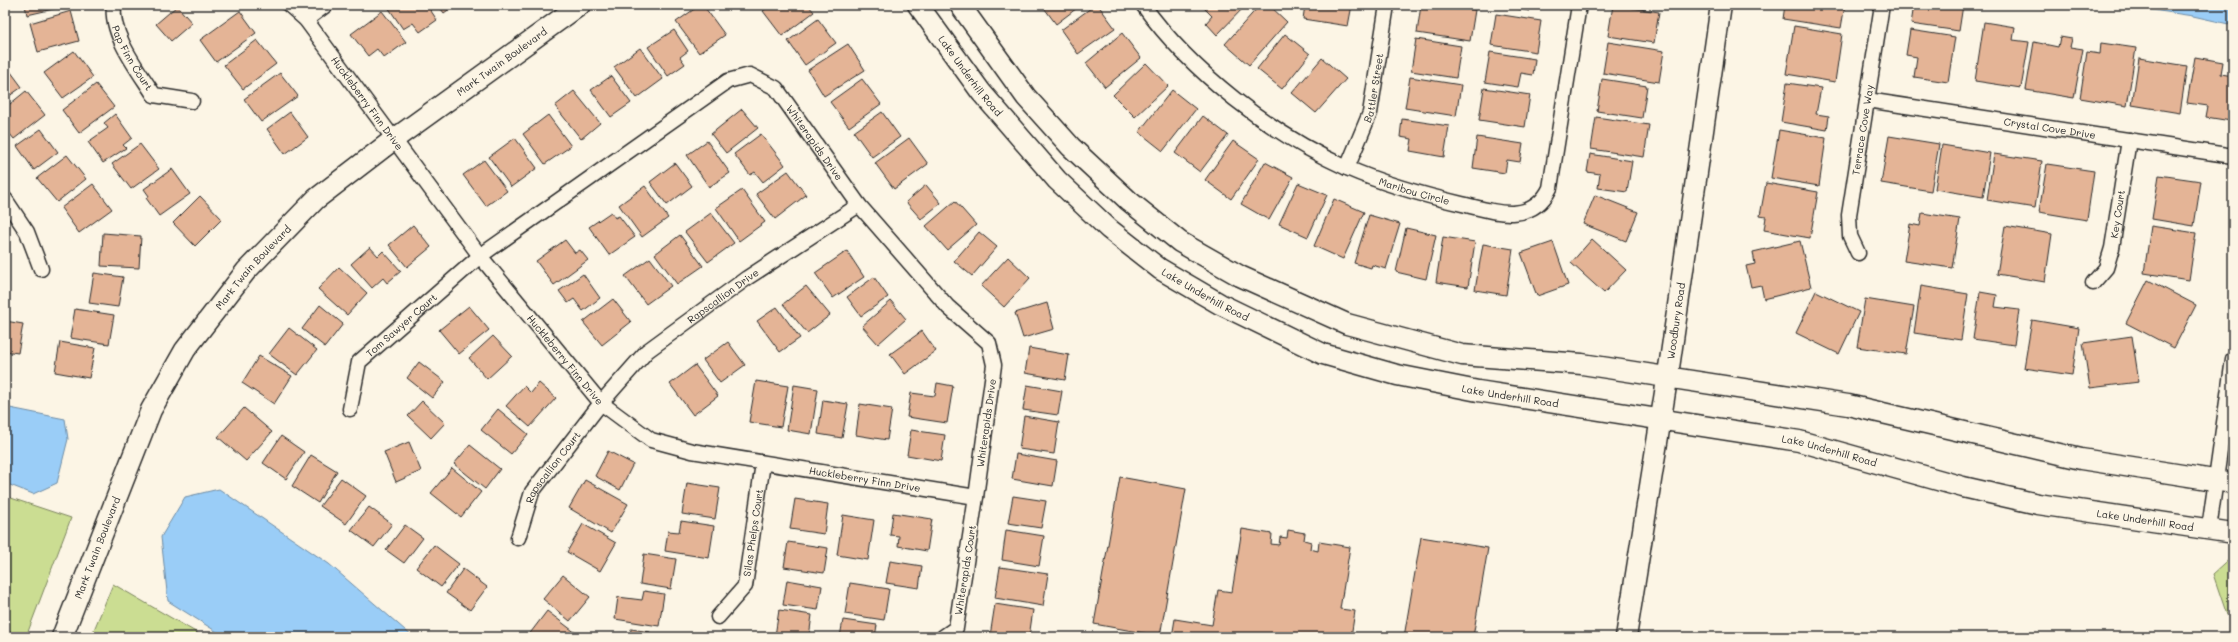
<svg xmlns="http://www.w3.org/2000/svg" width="2238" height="642" viewBox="0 0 2238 642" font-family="Mali,sans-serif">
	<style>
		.green { fill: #cbdd92; stroke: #7b845e }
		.water { fill: #9acdf7; stroke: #6e8ca5 }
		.building { fill: #e4b496; stroke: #2b2b2b }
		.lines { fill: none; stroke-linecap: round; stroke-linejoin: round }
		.street-casing { stroke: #2b2b2b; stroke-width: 17 }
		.secondary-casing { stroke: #2b2b2b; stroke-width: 23 }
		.street { stroke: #fcf5e5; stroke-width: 14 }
		.secondary { stroke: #fcf5e5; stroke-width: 20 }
		.labels { text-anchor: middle; stroke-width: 3.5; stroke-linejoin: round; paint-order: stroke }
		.street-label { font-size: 10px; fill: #2b2b2b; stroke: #fcf5e5 }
	</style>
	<rect width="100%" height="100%" fill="#fcf5e5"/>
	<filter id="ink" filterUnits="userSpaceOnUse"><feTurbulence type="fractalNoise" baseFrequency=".025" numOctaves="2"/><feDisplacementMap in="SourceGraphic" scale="8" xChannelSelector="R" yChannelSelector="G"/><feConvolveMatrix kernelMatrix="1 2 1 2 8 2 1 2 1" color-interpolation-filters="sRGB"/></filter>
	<g filter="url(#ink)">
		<path class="green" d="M5 496 71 518 26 637H5Z
			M2233 556V616L2227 615 2213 574Z
			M113 584 199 634 202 637H91Z"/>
		<path class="water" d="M2119 5H2233V25L2193 16Z
			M5 407 65 419 68 439 57 483 33 494 5 483Z
			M219 489 329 564 413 637H225L168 601 161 537 185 497Z"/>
		<path class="building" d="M25 5H71L27 15Z
			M391 5H427L437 20 420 32 413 23 403 29 388 7Z
			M438 5H455L444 13Z
			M700 5H703L725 35 699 53 676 22Z
			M771 5H808L814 12 782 36 763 11Z
			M1042 5H1081L1056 24Z
			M1095 5H1098L1115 28 1078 54 1061 30Z
			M1205 5H1246L1217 35 1206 23 1212 16 1203 7Z
			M1260 5H1269L1287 22 1249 65 1225 44Z
			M1305 5H1352L1348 26 1303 19Z
			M1421 5H1443L1475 10 1470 41 1417 33Z
			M1499 5H1530L1529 11Z
			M1613 5 1659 12 1654 43 1608 36Z
			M1785 5H1845L1841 28 1783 19Z
			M1914 5H1963L1959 31 1911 24Z
			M177 6 192 23 171 41 156 24Z
			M71 11 79 41 38 52 30 23Z
			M240 11 256 33 216 62 200 40Z
			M382 11 406 42 384 58 377 49 368 56 351 34Z
			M1496 14 1541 21 1536 52 1491 45Z
			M818 19 836 43 805 65 788 41Z
			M1984 22 2015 27 2013 40 2029 42 2021 88 1975 81Z
			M1794 26 1842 34 1835 82 1786 74Z
			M674 30 688 51 680 57 685 64 668 76 648 47Z
			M1910 30 1955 37 1948 82 1914 77 1917 57 1906 55Z
			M1122 33 1141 58 1105 87 1086 63Z
			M1285 34 1310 54 1282 89 1257 69Z
			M2060 37 2072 39 2070 47 2083 49 2074 98 2026 90 2034 42 2058 47Z
			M1416 39 1461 46 1456 78 1411 71Z
			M257 40 276 64 243 89 224 65Z
			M1608 42 1664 51 1659 82 1603 73Z
			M2101 43 2136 48 2127 106 2080 98 2087 52 2100 54Z
			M848 44 865 70 824 96 808 70Z
			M640 48 663 79 637 98 614 67Z
			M74 51 93 77 63 98 44 73Z
			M1490 52 1535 59 1533 75 1521 73 1518 87 1485 82Z
			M2195 57 2223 62 2221 74 2233 76 2231 121 2206 117 2208 106 2187 103Z
			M1322 58 1346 79 1316 113 1292 93Z
			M2139 58 2187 66 2180 113 2132 105Z
			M1146 63 1168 86 1135 117 1113 95Z
			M5 64 22 87 5 99Z
			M280 73 298 96 261 122 244 99Z
			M611 76 631 103 611 117 591 90Z
			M1410 77 1461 85 1456 116 1405 108Z
			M862 79 881 104 849 127 830 102Z
			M1602 79 1647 86 1642 118 1597 111Z
			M1787 83 1821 88 1816 114 1829 116 1827 130 1781 122Z
			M96 84 114 107 79 133 62 110Z
			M1484 88 1530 95 1525 127 1479 120Z
			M1172 90 1196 109 1163 151 1139 132Z
			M26 91 45 115 14 139 5 128V108Z
			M574 91 600 123 581 139 555 106Z
			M742 109 758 128 726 153 711 134Z
			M290 112 308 137 285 154 267 129Z
			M882 112 900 137 872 157 854 132Z
			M115 114 132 138 123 145 126 148 103 163 88 142 108 128 104 123Z
			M548 115 571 146 545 164 523 134Z
			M1203 116 1228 135 1200 172 1175 153Z
			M1596 117 1649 125 1644 157 1591 149Z
			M1402 119 1449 126 1444 157 1410 151 1412 139 1400 137Z
			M41 129 58 152 34 170 17 146Z
			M1779 130 1826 138 1819 186 1771 178Z
			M761 134 785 165 763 182 755 172 750 175 734 154Z
			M1889 136 1939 144 1931 191 1881 183Z
			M1477 137 1523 144 1520 162 1507 160 1505 173 1473 168Z
			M515 138 537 168 511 187 489 157Z
			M909 138 928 164 894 189 875 163Z
			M707 141 730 173 709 187 687 155Z
			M1233 141 1259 159 1231 199 1205 180Z
			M140 144 159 169 131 189 112 164Z
			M1942 145 1990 153 1983 197 1935 189Z
			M1590 154 1632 161 1627 192 1598 188 1600 174 1587 172Z
			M1994 154 2042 161 2035 208 1987 200Z
			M67 155 86 179 57 202 37 178Z
			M484 160 507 191 486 206 463 175Z
			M1265 162 1293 177 1269 220 1241 204Z
			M675 163 692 186 667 205 650 182Z
			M2047 164 2094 171 2087 220 2039 212Z
			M172 169 190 194 159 216 146 198 149 196 144 189Z
			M788 171 806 195 775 219 756 194Z
			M2159 175 2201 181 2194 226 2152 219Z
			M1298 183 1327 195 1308 237 1279 224Z
			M1766 183 1818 192 1810 238 1764 230 1766 217 1760 216Z
			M93 184 112 209 79 233 61 208Z
			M926 185 941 203 921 219 906 202Z
			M645 186 668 218 642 237 619 205Z
			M742 190 765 222 739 241 716 208Z
			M1595 195 1638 212 1626 241 1583 224Z
			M200 196 222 219 195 246 173 223Z
			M1334 199 1364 212 1343 259 1314 246Z
			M955 201 976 225 947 250 926 226Z
			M611 212 615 218 619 216 635 237 609 255 589 227Z
			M711 213 734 243 708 262 685 232Z
			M1922 213 1960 219 1952 268 1904 261 1910 224 1920 226Z
			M1369 215 1400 224 1386 269 1372 265 1371 268 1354 263Z
			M413 225 431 247 407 267 389 245Z
			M2005 226 2052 234 2045 282 1997 274Z
			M2151 226 2196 233 2189 280 2144 273Z
			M1406 228 1436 235 1426 279 1396 272Z
			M979 232 997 247 972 276 954 261Z
			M103 233 141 236 139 268 101 266Z
			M680 235 703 266 677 284 655 254Z
			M1443 237 1475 242 1468 287 1436 282Z
			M1592 239 1626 270 1604 293 1571 263Z
			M565 240 575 253 580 250 588 260 554 285 536 261Z
			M1800 241 1811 287 1764 299 1761 285 1751 287 1746 266 1755 264 1753 252Z
			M1553 242 1568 285 1537 296 1521 253Z
			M1483 244 1513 249 1506 295 1475 290Z
			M370 247 378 256 383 251 401 271 387 283 383 278 372 288 351 264Z
			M847 251 864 277 833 298 815 273Z
			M1008 257 1030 278 1004 307 981 286Z
			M650 258 671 286 646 304 625 276Z
			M339 267 367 293 347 315 318 289Z
			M94 273 123 277 118 307 89 303Z
			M583 274 600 298 583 311 574 299 568 303 559 291Z
			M874 277 888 297 861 316 847 297Z
			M2148 280 2196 305 2174 348 2126 323Z
			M806 286 830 315 807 333 783 304Z
			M1921 286 1968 294 1961 340 1914 333Z
			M1816 291 1859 312 1839 354 1796 333Z
			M1980 292 1997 295 1995 307 2019 310 2014 345 1973 339Z
			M613 299 631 322 602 345 583 322Z
			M1865 299 1914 307 1906 354 1857 347Z
			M891 301 906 319 878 344 862 326Z
			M1047 303 1054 329 1023 338 1015 313Z
			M320 305 343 324 325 347 302 329Z
			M469 306 489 330 459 354 439 330Z
			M777 307 800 338 780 352 757 321Z
			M75 309 114 315 109 344 70 338Z
			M2032 320 2079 328 2072 375 2024 368Z
			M5 321 23 324 18 353 5 351Z
			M289 328 317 350 297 375 269 354Z
			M922 331 936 351 905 374 890 354Z
			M493 336 512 356 487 379 469 358Z
			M2132 336 2139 382 2090 388 2083 343Z
			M60 342 95 348 89 378 55 372Z
			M728 342 745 365 720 383 703 360Z
			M1029 348 1069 355 1065 380 1025 373Z
			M259 356 292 376 274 404 242 383Z
			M419 362 445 382 432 398 407 378Z
			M695 365 718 396 693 415 670 384Z
			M756 381 788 386 781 427 749 422Z
			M539 383 556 398 530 427 506 406 524 386 531 393Z
			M937 383 953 386 947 423 907 417 911 393 935 396Z
			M794 385 818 389 811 434 787 430Z
			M1027 385 1062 391 1058 415 1023 410Z
			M823 400 848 404 842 438 818 434Z
			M422 401 445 423 431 438 408 416Z
			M860 404 892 409 887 440 856 435Z
			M244 408 272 432 246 461 218 437Z
			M498 409 528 434 511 454 481 430Z
			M1024 416 1059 422 1054 454 1019 449Z
			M911 430 945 435 941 461 907 455Z
			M281 436 304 452 286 479 263 463Z
			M409 442 421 471 396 482 384 452Z
			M470 445 500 469 485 489 454 464Z
			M608 451 633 464 620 490 595 476Z
			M1016 454 1057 461 1053 486 1012 479Z
			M311 455 337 471 318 503 292 486Z
			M452 468 481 492 461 517 431 493Z
			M1120 477 1186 489 1160 636 1094 624Z
			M341 478 366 496 346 524 320 506Z
			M585 480 628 504 611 533 569 508Z
			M687 483 720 488 715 519 682 514Z
			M1013 496 1046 501 1041 528 1008 523Z
			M795 499 828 504 824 534 790 529Z
			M369 507 392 524 374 547 351 530Z
			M893 513 932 519 927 551 898 546 899 536 890 535Z
			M843 515 874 520 868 560 837 555Z
			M681 521 714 526 709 558 665 551 668 531 679 532Z
			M583 524 616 543 600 571 567 552Z
			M405 525 423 538 404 563 386 550Z
			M1242 529 1272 534 1271 544 1279 545 1280 537 1287 538 1288 530 1305 533 1304 540 1311 542 1310 549 1318 551 1319 542 1350 547 1340 609 1355 611 1351 637H1172L1175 619 1212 625 1218 590 1232 592Z
			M1006 530 1044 536 1039 566 1002 560Z
			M1421 537 1488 548 1473 637H1404Z
			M788 542 828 548 824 573 784 567Z
			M434 545 459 564 441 587 416 568Z
			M644 554 676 559 671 589 640 584Z
			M890 561 922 566 919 588 886 583Z
			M1000 567 1048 574 1043 606 995 598Z
			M463 569 487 587 470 610 446 593Z
			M563 575 590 597 570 621 543 599Z
			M787 580 822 586 818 610 783 605Z
			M850 583 889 589 884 620 845 614Z
			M644 591 664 594 659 626 615 619 618 597 642 600Z
			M995 604 1033 610 1029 637 990 636Z
			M779 610 812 615 809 637 775 636Z
			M547 611 581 637H529L528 636Z
			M843 620 877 625 875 637H840Z
			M631 629 650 632 649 637H630Z"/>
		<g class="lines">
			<defs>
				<g id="street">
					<path id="s1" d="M114 5C110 35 139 71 154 95L192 101"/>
					<path id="s2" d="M289 5 306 20 480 256 601 403 651 440 692 451 976 497"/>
					<path id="s3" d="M1143 5C1191 72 1271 134 1347 168 1384 184 1423 195 1462 204 1495 212 1532 225 1550 188L1579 5"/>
					<path d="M306 20 326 5"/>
					<path id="s4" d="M1867 100 2233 156"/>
					<path id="s5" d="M1347 168 1370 113 1387 5"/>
					<path d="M5 199 27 232 41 269"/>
					<path id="s6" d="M1858 253 1850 236 1849 215 1882 5"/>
					<path id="s7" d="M2093 283 2106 268 2112 248 2129 140"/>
					<path id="s8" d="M350 409 359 362 480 256 728 81 750 75 776 88 859 205 948 307 989 343 994 365 976 497 956 628 943 637"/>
					<path d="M2209 529 2233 359"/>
					<path id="s9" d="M518 538 532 492 601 403 647 351 747 278 859 205"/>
					<path id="s10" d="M718 617 745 586 763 463"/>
				</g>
				<g id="secondary">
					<path id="s11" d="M918 5 981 92 1057 180 1109 229 1160 269 1220 304 1323 354 1397 375 1478 391 1799 441 1963 487 2038 504 2233 533"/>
					<path d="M960 5 1026 97 1071 147 1129 201 1180 242 1240 276 1347 324 1462 355 1582 364 1848 405 2081 459 2233 483"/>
					<path id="s12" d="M62 637 151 410 185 350 246 271 316 199 393 140 580 5"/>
					<path id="s13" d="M1626 637 1670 361 1721 5"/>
				</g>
			</defs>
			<use href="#street" class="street-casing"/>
			<use href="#secondary" class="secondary-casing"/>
			<use href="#street" class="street"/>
			<use href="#secondary" class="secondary"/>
		</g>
	</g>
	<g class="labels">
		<g class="street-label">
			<text dy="4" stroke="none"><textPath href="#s1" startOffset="57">Pap Finn Court</textPath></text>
			<text dy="4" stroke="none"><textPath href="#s12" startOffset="744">Mark Twain Boulevard</textPath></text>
			<text dy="4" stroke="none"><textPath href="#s11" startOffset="88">Lake Underhill Road</textPath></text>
			<text dy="4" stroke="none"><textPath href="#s5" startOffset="85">Battler Street</textPath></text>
			<text dy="4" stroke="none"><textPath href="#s2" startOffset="126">Huckleberry Finn Drive</textPath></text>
			<text dy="4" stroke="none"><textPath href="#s4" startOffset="185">Crystal Cove Drive</textPath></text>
			<text dy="4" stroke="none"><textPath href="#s6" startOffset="126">Terrace Cove Way</textPath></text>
			<text dy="4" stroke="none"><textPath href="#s8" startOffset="631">Whiterapids Drive</textPath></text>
			<text dy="4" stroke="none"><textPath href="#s3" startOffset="335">Maribou Circle</textPath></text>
			<text dy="4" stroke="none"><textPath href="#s7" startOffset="75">Key Court</textPath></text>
			<text dy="4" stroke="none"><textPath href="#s12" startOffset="420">Mark Twain Boulevard</textPath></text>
			<text dy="4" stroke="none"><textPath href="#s11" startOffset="412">Lake Underhill Road</textPath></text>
			<text dy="4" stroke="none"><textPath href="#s9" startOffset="324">Rapscallion Drive</textPath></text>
			<text dy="4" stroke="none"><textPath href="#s13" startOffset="320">Woodbury Road</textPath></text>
			<text dy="4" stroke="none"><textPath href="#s8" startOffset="104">Tom Sawyer Court</textPath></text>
			<text dy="4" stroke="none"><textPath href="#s2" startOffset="450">Huckleberry Finn Drive</textPath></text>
			<text dy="4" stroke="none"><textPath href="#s11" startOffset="736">Lake Underhill Road</textPath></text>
			<text transform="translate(986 423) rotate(-82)" y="4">Whiterapids Drive</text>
			<text dy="4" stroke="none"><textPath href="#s11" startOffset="1060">Lake Underhill Road</textPath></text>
			<text dy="4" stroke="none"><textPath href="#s9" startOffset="80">Rapscallion Court</textPath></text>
			<text dy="4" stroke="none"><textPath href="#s2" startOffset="786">Huckleberry Finn Drive</textPath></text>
			<text dy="4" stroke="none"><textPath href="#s11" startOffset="1384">Lake Underhill Road</textPath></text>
			<text dy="4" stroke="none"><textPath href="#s10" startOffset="95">Silas Phelps Court</textPath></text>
			<text dy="4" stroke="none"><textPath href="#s12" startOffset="96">Mark Twain Boulevard</textPath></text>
			<text transform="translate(965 570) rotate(-81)" y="4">Whiterapids Court</text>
		</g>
	</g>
	<rect width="2238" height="642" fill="none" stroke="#fcf5e5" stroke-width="20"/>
	<rect x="10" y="10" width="2218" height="622" fill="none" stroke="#2b2b2b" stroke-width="1.5" filter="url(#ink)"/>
</svg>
